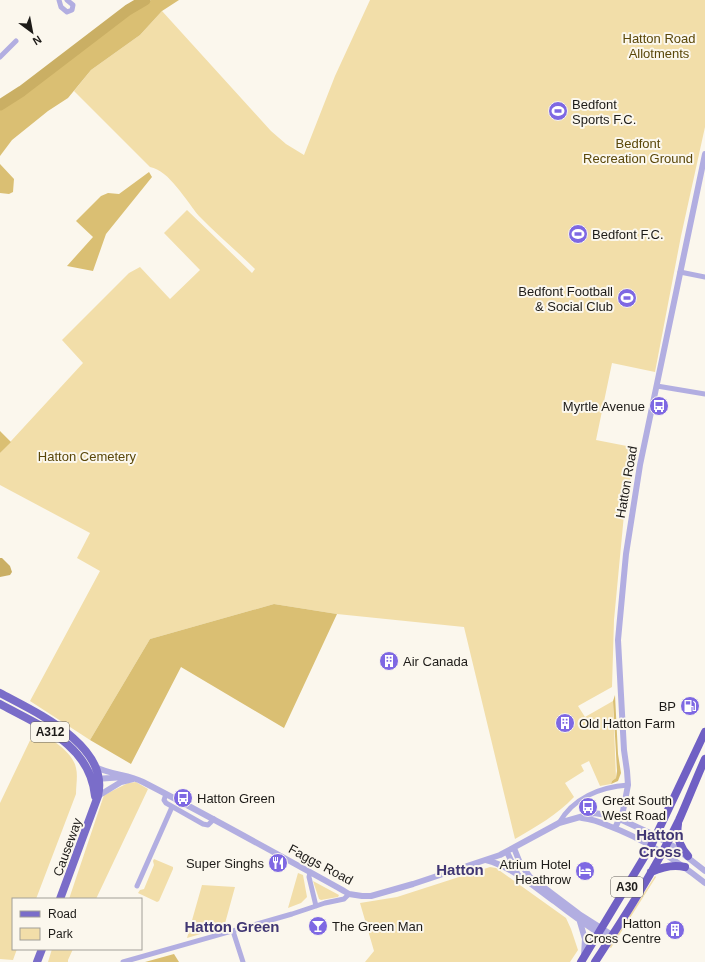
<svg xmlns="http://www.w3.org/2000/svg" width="705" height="962" viewBox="0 0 705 962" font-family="Helvetica,sans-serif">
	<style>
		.green { fill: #f2dea9 }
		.forest { fill: #dabf73 }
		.water { fill: #caaf64 }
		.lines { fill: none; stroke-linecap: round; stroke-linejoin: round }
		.river { stroke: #caaf64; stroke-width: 11 }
		.minor { stroke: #b2aee1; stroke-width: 5 }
		.tertiary { stroke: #b2aee1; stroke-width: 6 }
		.primary { stroke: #7a6dc9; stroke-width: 8 }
		.trunk { stroke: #7060c4; stroke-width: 8 }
		.labels { text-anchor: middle; stroke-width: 4; stroke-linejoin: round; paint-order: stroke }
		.shield { fill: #fbf7ed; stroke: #605d58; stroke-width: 1 }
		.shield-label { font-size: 12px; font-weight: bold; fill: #1d1b18 }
		.park-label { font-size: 13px; fill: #5a4709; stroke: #fbf7ed }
		.poi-label { font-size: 13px; fill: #1d1b18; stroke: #fbf7ed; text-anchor: start }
		.street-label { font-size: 13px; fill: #1d1b18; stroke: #fbf7ed }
		.quarter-label { font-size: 15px; font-weight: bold; fill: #403673; stroke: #fbf7ed }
	</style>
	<rect width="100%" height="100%" fill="#fbf7ed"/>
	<path class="green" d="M370 0H705V127L681 236 655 372 612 363 596 440 637 448 625 504 614 620 612 687 578 706 585 717 613 701 616 778 612 781 611 784 600 786 589 761 581 765 584 771 565 783 574 797C557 815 537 826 515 839L464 627 337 614 274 604 150 639 90 740 30 701 100 571 77 558 90 533 0 485V453L83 363 62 340 129 273 140 267 170 299 200 270 164 233 187 210 252 273 255 269C237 251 216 234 199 216 187 202 169 170 150 167L74 91 91 70 140 35 162 11 271 131 286 144 304 155 335 76Z
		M35 730C48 737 73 751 76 768 78 776 76 785 76 794L36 899H13V949H17L13 960 0 959V803Z
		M136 782 148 789 96 899H69L104 795 128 783Z
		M154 859 173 867V869L159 901 157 902 138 893 140 890 144 889 154 865 153 861Z
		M490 867 496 868 566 918 571 929 578 950 570 962H365L374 951 360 903 397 897Z
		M298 873 303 875 307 897 301 903 288 908Z
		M655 876 656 877 611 948 609 947Z
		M313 881 339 895 338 897 321 900 319 899Z
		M202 885 235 887 224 927 187 938Z
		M52 949H73L68 960V962H48Z"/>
	<path class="forest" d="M151 0H179L162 11 140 35 91 70 68 98 48 111 12 140 0 156V110C53 76 97 31 151 0Z
		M0 164 14 179 13 192 9 194 0 193Z
		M149 172 152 177 106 234 93 271 67 266 93 237 76 221 101 196 108 193 119 194Z
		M0 431 11 442 0 453Z
		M274 604 337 614 284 728 181 667 131 764 90 740 150 639Z
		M615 695 618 754 621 773 618 781 611 784 612 781 616 778 617 771 613 701Z
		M174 954 179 962H145Z"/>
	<path class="water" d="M0 558H2L10 566 12 572 10 575 0 577Z"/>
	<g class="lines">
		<path class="river" d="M0 105 22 91 128 10 145 0"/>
		<path class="minor" d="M59 0 61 7 67 12 72 10 73 5 67 0
			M0 57 16 41
			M680 272 705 277
			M657 386 705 394
			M166 794 164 800 166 803 203 824 208 825 214 819
			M559 823C573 798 600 787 628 785
			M310 872 309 877 316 906
			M137 886 172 807
			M233 931 243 962
			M123 962 292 914 325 903 344 899 349 894"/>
		<path class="tertiary" d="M94 766C109 775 128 774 143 782 211 817 277 854 344 891L349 894 362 896H371L413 884 500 855 559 823 594 813 613 816 650 833 673 846 705 871
			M96 779 124 777
			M98 796 121 782 133 779
			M582 818C591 819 600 822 609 826 644 839 676 860 705 883
			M615 828 623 811 628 785 627 771 624 750 618 640 626 554 640 465 705 154
			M514 848 520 863 530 877 579 914 612 935
			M507 852 517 873
			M486 860C512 867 532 885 554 901 572 915 590 928 609 940
			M580 922 585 939 584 955"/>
		<path class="primary" d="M0 693C35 712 110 745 98 796L60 899
			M0 704C40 726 90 744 95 796
			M37 962 42 949"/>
		<path class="trunk" d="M678 824C676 836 680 847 688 856
			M651 872C662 867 673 864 685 867
			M581 962 651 846 705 732
			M595 962C625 916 655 870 679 820 688 800 696 779 705 759"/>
	</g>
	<defs>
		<symbol id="stadium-disc" viewBox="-11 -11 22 22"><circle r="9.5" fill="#7e68e3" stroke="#fbf7ed"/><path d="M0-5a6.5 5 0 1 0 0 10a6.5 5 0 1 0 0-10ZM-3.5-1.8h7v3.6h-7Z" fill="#fff"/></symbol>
		<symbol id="bus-disc" viewBox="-11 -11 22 22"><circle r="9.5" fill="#7e68e3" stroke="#fbf7ed"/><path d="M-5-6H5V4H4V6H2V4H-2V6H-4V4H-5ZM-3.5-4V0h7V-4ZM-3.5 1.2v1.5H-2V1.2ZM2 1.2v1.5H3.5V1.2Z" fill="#fff"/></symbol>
		<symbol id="building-disc" viewBox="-11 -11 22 22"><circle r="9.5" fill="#7e68e3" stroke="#fbf7ed"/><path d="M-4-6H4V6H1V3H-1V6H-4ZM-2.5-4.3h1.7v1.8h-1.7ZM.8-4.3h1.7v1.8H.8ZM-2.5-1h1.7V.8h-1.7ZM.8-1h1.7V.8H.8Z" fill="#fff"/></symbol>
		<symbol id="fuel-disc" viewBox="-11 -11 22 22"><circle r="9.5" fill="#7e68e3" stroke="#fbf7ed"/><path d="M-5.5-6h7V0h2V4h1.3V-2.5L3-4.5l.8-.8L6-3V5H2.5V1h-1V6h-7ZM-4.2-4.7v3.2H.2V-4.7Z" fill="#fff"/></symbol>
		<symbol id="restaurant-disc" viewBox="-11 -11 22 22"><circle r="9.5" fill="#7e68e3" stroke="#fbf7ed"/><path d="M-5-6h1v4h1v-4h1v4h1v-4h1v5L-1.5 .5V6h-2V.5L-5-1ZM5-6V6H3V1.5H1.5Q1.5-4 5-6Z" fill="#fff"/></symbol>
		<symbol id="hotel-disc" viewBox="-11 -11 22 22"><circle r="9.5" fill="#7e68e3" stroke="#fbf7ed"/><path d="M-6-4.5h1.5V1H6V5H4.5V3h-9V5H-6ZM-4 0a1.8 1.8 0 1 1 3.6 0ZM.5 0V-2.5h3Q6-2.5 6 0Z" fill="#fff"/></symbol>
		<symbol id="bar-disc" viewBox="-11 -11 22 22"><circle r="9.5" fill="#7e68e3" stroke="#fbf7ed"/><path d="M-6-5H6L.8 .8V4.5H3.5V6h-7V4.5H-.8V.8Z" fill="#fff"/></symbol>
	</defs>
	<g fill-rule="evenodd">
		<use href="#stadium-disc" x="547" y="100" width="22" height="22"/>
		<use href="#stadium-disc" x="567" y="223" width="22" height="22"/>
		<use href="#stadium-disc" x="616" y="287" width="22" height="22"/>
		<use href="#bus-disc" x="648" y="395" width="22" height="22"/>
		<use href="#building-disc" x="378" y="650" width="22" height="22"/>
		<use href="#fuel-disc" x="679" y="695" width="22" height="22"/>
		<use href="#building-disc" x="554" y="712" width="22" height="22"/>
		<use href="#bus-disc" x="172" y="787" width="22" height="22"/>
		<use href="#bus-disc" x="577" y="796" width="22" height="22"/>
		<use href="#restaurant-disc" x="267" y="852" width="22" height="22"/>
		<use href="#hotel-disc" x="574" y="860" width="22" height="22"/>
		<use href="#bar-disc" x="307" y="915" width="22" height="22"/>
		<use href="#building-disc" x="664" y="919" width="22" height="22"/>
	</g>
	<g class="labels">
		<g class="shield">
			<rect x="31" y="722" width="38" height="20" rx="3"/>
			<rect x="611" y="877" width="32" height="20" rx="3"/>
		</g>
		<g class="shield-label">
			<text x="50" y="736">A312</text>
			<text x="627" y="891">A30</text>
		</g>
		<g class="park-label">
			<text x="659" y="43">Hatton Road<tspan x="659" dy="15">Allotments</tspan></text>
			<text x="638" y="148">Bedfont<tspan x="638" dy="15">Recreation Ground</tspan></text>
			<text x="87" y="461">Hatton Cemetery</text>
		</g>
		<g class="poi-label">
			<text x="572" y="109">Bedfont<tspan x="572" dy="15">Sports F.C.</tspan></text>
			<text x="592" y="239">Bedfont F.C.</text>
			<text x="613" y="296" text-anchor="end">Bedfont Football<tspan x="613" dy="15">&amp; Social Club</tspan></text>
			<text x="645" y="411" text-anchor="end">Myrtle Avenue</text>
			<text x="403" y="666">Air Canada</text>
			<text x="676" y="711" text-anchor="end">BP</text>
			<text x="579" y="728">Old Hatton Farm</text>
			<text x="197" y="803">Hatton Green</text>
			<text x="602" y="805">Great South<tspan x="602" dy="15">West Road</tspan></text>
			<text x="264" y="868" text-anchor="end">Super Singhs</text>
			<text x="571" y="869" text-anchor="end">Atrium Hotel<tspan x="571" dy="15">Heathrow</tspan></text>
			<text x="661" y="928" text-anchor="end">Hatton<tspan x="661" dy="15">Cross Centre</tspan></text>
			<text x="332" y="931">The Green Man</text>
		</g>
		<g class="street-label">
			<text transform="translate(626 482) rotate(-80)" y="5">Hatton Road</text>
			<text transform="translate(67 847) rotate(-70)" y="5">Causeway</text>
			<text transform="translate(321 864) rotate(28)" y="5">Faggs Road</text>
		</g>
		<g class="quarter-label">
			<text x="660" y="840">Hatton<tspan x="660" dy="17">Cross</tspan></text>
			<text x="460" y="875">Hatton</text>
			<text x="232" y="932">Hatton Green</text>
		</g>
	</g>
	<rect x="12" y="898" width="130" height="52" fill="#fbf7ed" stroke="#a29f98"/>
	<rect x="20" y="911" width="20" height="6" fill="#7a6dc9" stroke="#a29f98"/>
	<text x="48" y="918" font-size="12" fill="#1d1b18">Road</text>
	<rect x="20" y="928" width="20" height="12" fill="#f2dea9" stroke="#a29f98"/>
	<text x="48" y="938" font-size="12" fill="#1d1b18">Park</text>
	<g transform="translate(32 32) rotate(148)" stroke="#fbf7ed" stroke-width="3" paint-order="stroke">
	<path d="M0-3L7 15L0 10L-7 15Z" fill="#1d1b18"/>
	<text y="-6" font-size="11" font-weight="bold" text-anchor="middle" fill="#1d1b18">N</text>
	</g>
</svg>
